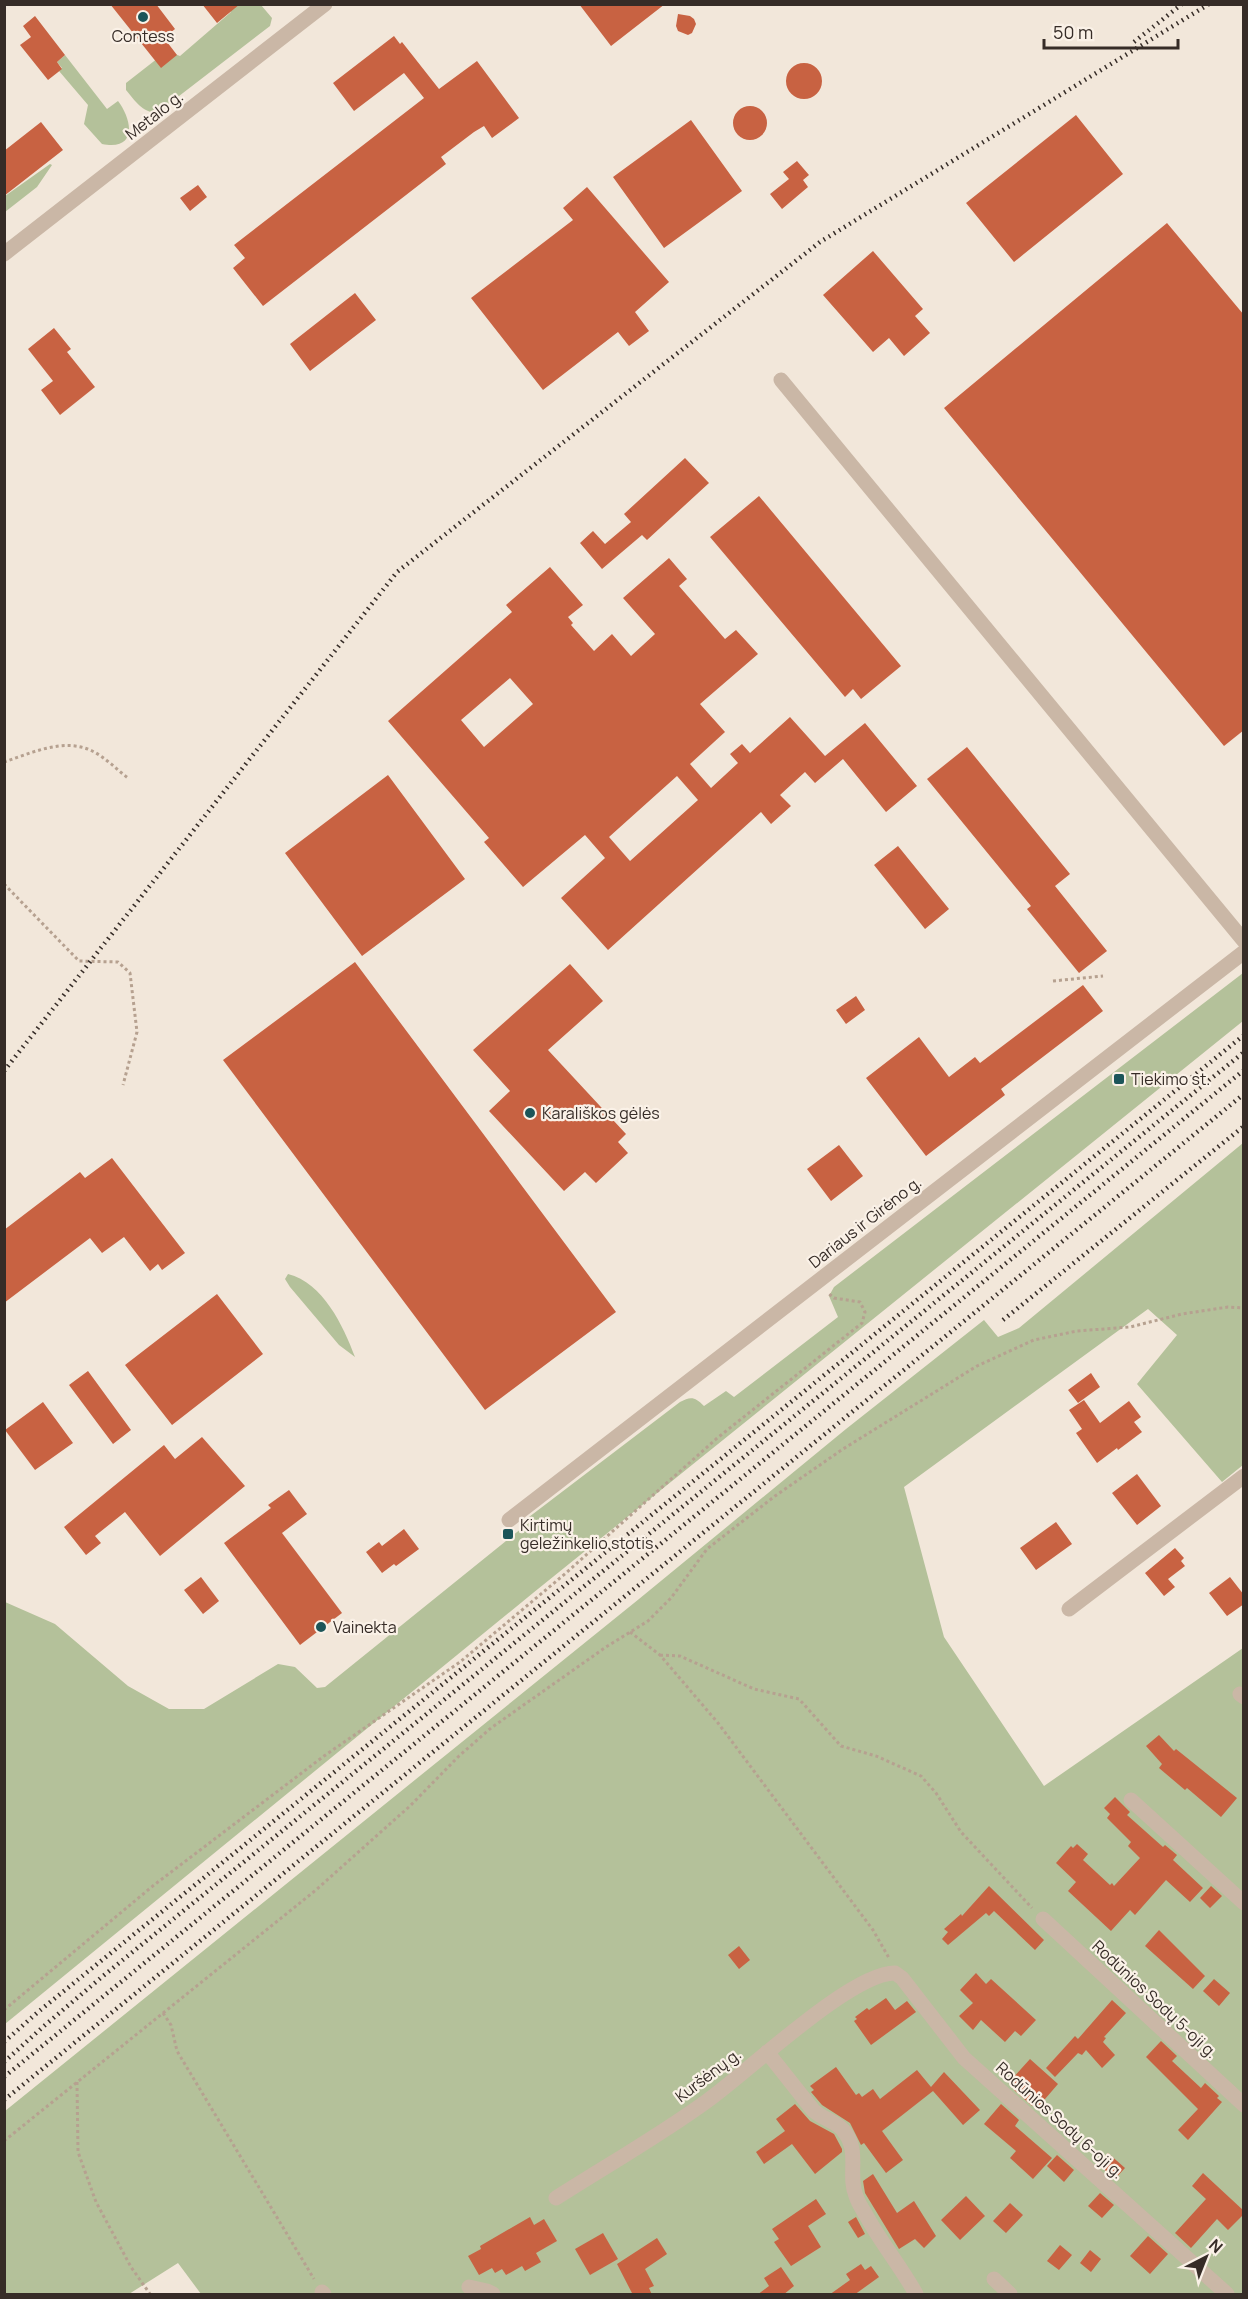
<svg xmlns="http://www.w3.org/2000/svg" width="1248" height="2299" viewBox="0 0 1248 2299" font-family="Manrope,sans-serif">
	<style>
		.green { fill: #b4c19a }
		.building { fill: #c86242; fill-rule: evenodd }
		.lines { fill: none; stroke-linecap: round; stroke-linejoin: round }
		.path { stroke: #b6a190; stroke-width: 3; stroke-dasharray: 3 3; stroke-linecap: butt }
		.minor { stroke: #cab7a6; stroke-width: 15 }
		.rail { stroke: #362c27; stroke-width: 4.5; stroke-dasharray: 1.5 4.5; stroke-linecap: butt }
		.poi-dot { fill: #1c5559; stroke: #faf1e7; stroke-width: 2 }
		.labels { text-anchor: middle; stroke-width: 4.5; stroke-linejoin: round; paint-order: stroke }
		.poi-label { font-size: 16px; fill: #362c27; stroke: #faf1e7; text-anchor: start }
		.street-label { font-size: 16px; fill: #362c27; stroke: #faf1e7 }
	</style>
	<rect width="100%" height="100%" fill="#f2e7da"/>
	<path class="green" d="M230 5H261L272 18 270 26 157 113C142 112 135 101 126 90V83L167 51 180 56 231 12Z
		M65 55 107 109 118 101C133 121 137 151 102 144L84 124 88 105 59 71 62 68 57 62Z
		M50 164 52 165 37 187 5 212V196Z
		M1243 973V1021L533 1593 5 2024V1602L55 1624 128 1686 169 1709H204L278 1664 295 1667 317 1688 325 1687 532 1520 529 1517 680 1402C691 1396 695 1397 704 1406L726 1391 734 1397 838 1317 829 1296 834 1287Z
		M1243 1143V1465L1222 1482 1137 1384 1177 1335 1148 1309 904 1487 944 1637 1044 1786 1243 1648V2294H201L178 2263 129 2294H5V2111L639 1599 846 1429 984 1320 998 1337 1019 1328Z
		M288 1274C323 1283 343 1325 355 1357L339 1345 290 1287 285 1279Z"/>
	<path class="building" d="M110 4H156L175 29 164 38 177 55 161 68Z
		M202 4H240L217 23Z
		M579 4H665L611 46Z
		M678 14 690 16 694 19 696 24 692 33 688 35 678 31 676 26Z
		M35 16 65 55 57 62 62 69 48 80 20 45 31 37 23 26Z
		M394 36 400 44 402 42 439 89 477 61 519 118 492 138 484 126 474 132 441 157 446 164 263 306 233 268 245 258 234 245 424 98 404 73 354 111 333 83Z
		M786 81a18 18 0 1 1 36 0a18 18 0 1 1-36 0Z
		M733 123a17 17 0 1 1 34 0a17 17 0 1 1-34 0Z
		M1076 115 1123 174 1014 262 966 203Z
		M691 120 742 191 664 248 613 177Z
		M41 122 63 150 4 196V151Z
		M797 161 809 175 803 180 808 187 782 209 770 194 789 179 783 172Z
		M198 185 207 197 190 211 180 198Z
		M587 187 669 282 635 312 649 331 629 346 618 332 543 390 471 298 573 220 563 208Z
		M1167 223 1244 315V730L1224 746 944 408Z
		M873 251 923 309 915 316 930 333 904 356 889 338 873 352 823 295Z
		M355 293 376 320 310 371 290 344Z
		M54 328 71 349 67 352 95 387 60 415 41 390 53 381 28 349Z
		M685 458 709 483 647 540 642 535 602 569 580 543 593 531 605 544 631 522 624 514Z
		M759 496 901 666 861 699 853 689 845 697 710 537Z
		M669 558 687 579 679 586 725 639 736 630 758 654 700 704 725 732 690 764 711 788 738 763 730 754 742 744 750 753 790 717 825 756 865 723 917 786 886 812 843 759 815 783 805 772 780 795 791 806 771 824 761 812 608 950 561 898 605 858 585 835 523 887 484 842 489 838 388 721 512 612 506 605 550 567 583 605 568 617 573 623 571 625 594 651 612 634 631 656 655 634 623 598ZM510 678 533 704 484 747 461 720ZM677 776 698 800 630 861 609 837Z
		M967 747 1070 874 1055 886 1107 951 1079 973 1027 909 1031 906 927 779Z
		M388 775 465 879 362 956 285 853Z
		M898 846 949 909 925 929 874 865Z
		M355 962 616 1312 485 1410 223 1060Z
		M570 964 603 1001 548 1050 626 1134 618 1142 628 1153 596 1183 585 1172 564 1191 489 1111 510 1091 473 1050Z
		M1083 985 1103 1011 1001 1089 1005 1095 926 1156 866 1078 919 1037 949 1077 975 1057 980 1063Z
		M856 996 865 1010 846 1024 836 1010Z
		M839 1145 863 1176 831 1201 807 1169Z
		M112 1158 185 1253 162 1270 158 1264 150 1271 124 1237 102 1253 90 1238 4 1303V1230L80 1172 85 1178Z
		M217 1294 263 1354 172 1425 125 1365Z
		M88 1371 131 1430 113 1444 69 1385Z
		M1091 1373 1100 1387 1078 1403 1068 1390Z
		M1084 1400 1100 1423 1129 1401 1141 1417 1134 1422 1142 1432 1118 1450 1117 1448 1097 1463 1076 1433 1082 1429 1069 1410Z
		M43 1402 73 1443 35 1470 5 1430Z
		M202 1437 245 1486 160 1556 125 1512 95 1536 101 1543 86 1555 64 1527 164 1445 175 1459Z
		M1137 1474 1161 1506 1137 1525 1112 1493Z
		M289 1490 307 1514 282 1533 342 1613 300 1645 224 1543 271 1508 268 1505Z
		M1056 1522 1072 1544 1036 1570 1020 1548Z
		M404 1529 419 1549 396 1566 394 1564 382 1573 366 1552 379 1542 382 1546Z
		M1175 1548 1184 1558 1181 1561 1185 1566 1168 1579 1175 1587 1164 1596 1145 1573Z
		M201 1577 219 1601 203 1614 184 1590Z
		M1230 1577 1244 1595V1604L1227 1616 1209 1593Z
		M1159 1735 1174 1751 1176 1749 1237 1798 1221 1817 1187 1788 1185 1790 1159 1768 1162 1764 1146 1746Z
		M1115 1797 1130 1812 1127 1815 1163 1847 1165 1845 1177 1855 1173 1860 1203 1888 1190 1902 1166 1880 1135 1915 1130 1910 1111 1931 1068 1891 1076 1882 1056 1863 1071 1846 1073 1848 1077 1844 1088 1854 1083 1860 1110 1885 1112 1883 1114 1886 1140 1858 1128 1846 1131 1842 1107 1818 1110 1814 1104 1808Z
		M989 1886 1044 1940 1035 1950 994 1911 989 1916 986 1913 948 1945 942 1939 948 1932 944 1929 961 1914 962 1916Z
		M1211 1886 1222 1896 1210 1908 1200 1898Z
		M1159 1930 1205 1976 1193 1989 1145 1946Z
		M739 1946 750 1960 739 1969 728 1955Z
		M976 1973 986 1984 991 1979 1036 2020 1021 2036 1015 2031 1005 2042 981 2020 973 2030 959 2016 973 2003 960 1990Z
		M1214 1979 1230 1993 1219 2006 1203 1991Z
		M886 1998 895 2010 907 2001 916 2012 871 2045 854 2021 857 2019 855 2017 867 2008 869 2010Z
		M1112 2000 1126 2013 1104 2037 1106 2038 1103 2042 1115 2055 1102 2068 1086 2050 1082 2055 1078 2053 1055 2077 1046 2068 1075 2036 1078 2039Z
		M1161 2041 1177 2056 1172 2061 1201 2088 1205 2083 1219 2096 1217 2098 1222 2102 1188 2140 1178 2130 1198 2109 1146 2057Z
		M1030 2059 1058 2084 1039 2106 1035 2102 1032 2106 1014 2090 1016 2086 1010 2081Z
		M836 2067 856 2095 859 2093 862 2097 873 2089 880 2099 917 2070 931 2087 944 2072 980 2110 963 2125 933 2091 882 2131 903 2160 886 2173 864 2143 861 2145 850 2123 822 2105 811 2092 814 2090 810 2086Z
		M795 2104 810 2121 834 2134 842 2149V2152L815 2174 792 2144 764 2164 756 2152 785 2131 776 2119Z
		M1001 2104 1019 2120 1015 2126 1052 2158 1033 2179 1010 2158 1016 2151 984 2124Z
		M1108 2153 1125 2168 1115 2179 1098 2164Z
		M1057 2155 1074 2170 1064 2182 1047 2166Z
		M1203 2173 1244 2211V2214L1228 2230 1217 2219 1191 2248 1175 2233 1206 2199 1192 2186Z
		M873 2174 897 2213 914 2201 936 2236 924 2248 915 2239 899 2249 865 2193 863 2181Z
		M1100 2193 1114 2205 1102 2218 1088 2206Z
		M966 2196 985 2216 960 2240 941 2220Z
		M816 2199 826 2214 808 2226 821 2247 791 2266 774 2242 779 2239 772 2229Z
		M1010 2203 1023 2215 1006 2233 993 2221Z
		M530 2217 534 2225 544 2219 557 2241 536 2253 541 2262 525 2271 522 2266 506 2275 502 2269 495 2273 492 2268 479 2275 468 2256 481 2249 480 2246Z
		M856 2217 865 2234 858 2238 848 2222Z
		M603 2233 618 2259 590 2275 575 2249Z
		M1148 2236 1168 2254 1150 2274 1130 2256Z
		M657 2238 667 2254 645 2269 654 2286 649 2288 652 2295H633L617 2264Z
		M1060 2245 1072 2255 1059 2270 1047 2261Z
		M1090 2250 1101 2259 1091 2272 1080 2263Z
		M861 2264 865 2270 871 2266 879 2277 854 2295H829L850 2280 846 2274Z
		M781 2267 794 2286 783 2295H757L769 2286 764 2278Z"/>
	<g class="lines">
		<path class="path" d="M4 762C31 753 63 738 90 750 104 756 116 769 128 778
			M4 884 79 961 118 962 130 973 137 1032 123 1085
			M1053 981 1103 976
			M630 1632 660 1655 718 1723 873 1930 889 1958
			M660 1655 680 1656 754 1689 799 1699 841 1746 876 1756 921 1776 936 1793 961 1832 1032 1908
			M4 2010 154 1885 324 1756 460 1662 566 1573 716 1439 862 1323 865 1312 860 1302 834 1298 828 1293
			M163 2013 171 2025 177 2051 314 2279
			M77 2082 78 2152 96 2202 131 2267 150 2294
			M4 2141 316 1890 410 1806 459 1756 491 1728 606 1647 648 1621 671 1598 707 1549 775 1496 843 1449 977 1366 1034 1340 1077 1331 1130 1327 1182 1314 1228 1307 1244 1308"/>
		<path class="minor" d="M4 254 325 4
			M781 380 1244 941
			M509 1520 1244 952
			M1069 1609 1244 1476
			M1240 1694 1244 1697
			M1131 1800 1244 1903
			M1043 1919 1244 2105
			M767 2052 813 2110C822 2119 836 2121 843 2130 861 2151 847 2174 856 2196 858 2203 863 2210 867 2217 882 2244 901 2267 916 2294
			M556 2198C606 2166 659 2136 707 2101 747 2073 850 1973 895 1973L902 1978 964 2058 1227 2294
			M994 2279 1010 2294
			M469 2287 487 2291 493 2294
			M322 2292 324 2294"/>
		<path class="rail" d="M1134 42 1182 4
			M4 1071 397 572 820 242 1209 4
			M1003 1320 1244 1126
			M4 2042 38 2012 1244 1035
			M4 2062 44 2026 103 1976 1244 1052
			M4 2077 1244 1070
			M4 2100 1244 1094"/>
	</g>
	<g class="poi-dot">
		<circle cx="143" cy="17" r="6"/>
		<rect x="1113" y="1073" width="12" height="12" rx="3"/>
		<circle cx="530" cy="1113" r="6"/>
		<rect x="502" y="1528" width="12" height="12" rx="3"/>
		<circle cx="321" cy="1627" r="6"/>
	</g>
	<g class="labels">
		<g class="poi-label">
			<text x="143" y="42" text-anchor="middle">Contess</text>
			<text x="1131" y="1085">Tiekimo st.</text>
			<text x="542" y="1119">Karališkos gėlės</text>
			<text x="520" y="1531">Kirtimų<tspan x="520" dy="18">geležinkelio stotis</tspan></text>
			<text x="333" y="1633">Vainekta</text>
		</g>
		<g class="street-label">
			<text transform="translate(154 115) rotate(-38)" y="6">Metalo g.</text>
			<text transform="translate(865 1222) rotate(-38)" y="6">Dariaus ir Girėno g.</text>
			<text transform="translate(1155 1999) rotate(43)" y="6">Rodūnios Sodų 5-oji g.</text>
			<text transform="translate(708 2075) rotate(-37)" y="6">Kuršėnų g.</text>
			<text transform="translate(1060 2120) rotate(42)" y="6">Rodūnios Sodų 6-oji g.</text>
		</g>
	</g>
	<rect width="1248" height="2299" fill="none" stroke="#362c27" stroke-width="12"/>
	<g transform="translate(1206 2257) rotate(42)" stroke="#faf1e7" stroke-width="4.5" paint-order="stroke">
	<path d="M0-4.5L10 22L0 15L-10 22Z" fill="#362c27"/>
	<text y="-9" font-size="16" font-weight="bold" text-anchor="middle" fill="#362c27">N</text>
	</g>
	<path d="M1044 39v9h134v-9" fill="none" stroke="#362c27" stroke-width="3"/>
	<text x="1053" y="39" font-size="18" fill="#362c27" stroke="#faf1e7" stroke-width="4.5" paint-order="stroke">50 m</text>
</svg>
